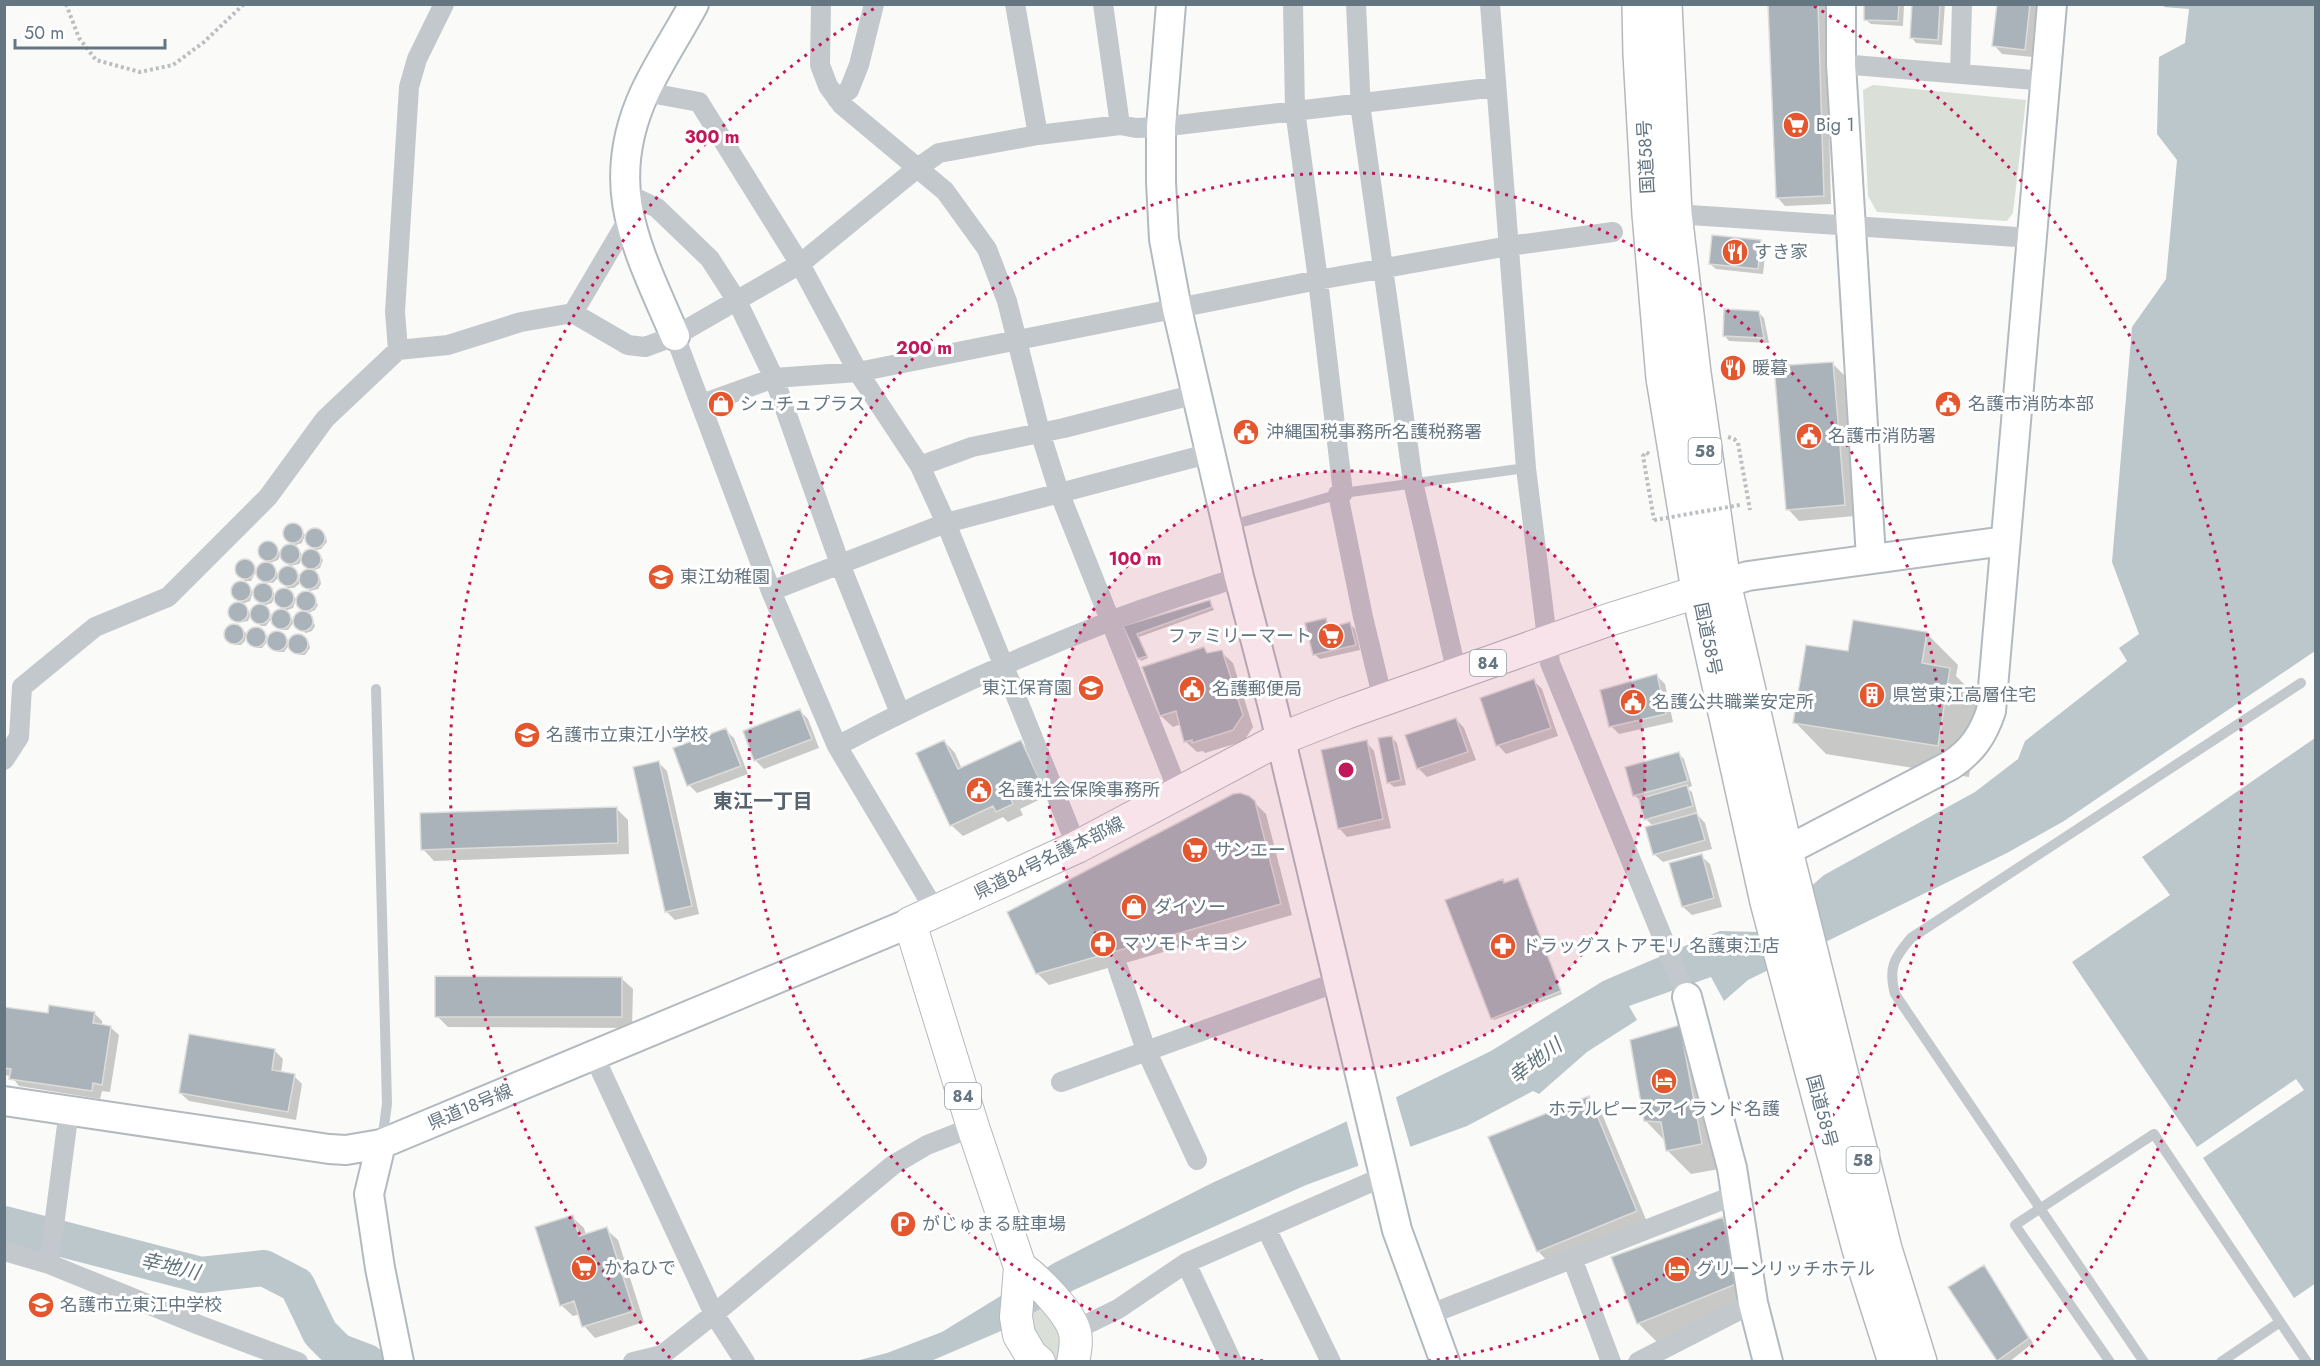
<svg xmlns="http://www.w3.org/2000/svg" width="2320" height="1366" viewBox="0 0 2320 1366" font-family="Jost,'Noto Sans JP',sans-serif">
	<style>
		.green { fill: #dadfd7 }
		.water { fill: #bbc7cb }
		.pier { fill: #fafaf8 }
		.shadow { fill: #0003 }
		.lines { fill: none; stroke-linecap: round; stroke-linejoin: round }
		.river { stroke: #bbc7cb; stroke-width: 36 }
		.building { fill: #aab3b9; stroke: #dcdcda; stroke-width: 1.5 }
		.secondary-casing { stroke: #b3babf; stroke-width: 32 }
		.primary-casing { stroke: #b5babe; stroke-width: 34 }
		.highway-casing { stroke: #b4b9bd; stroke-width: 36 }
		.path { stroke: #bbbfc2; stroke-width: 4; stroke-dasharray: 3 3; stroke-linecap: butt }
		.lane { stroke: #c3c8cc; stroke-width: 10 }
		.street { stroke: #c3c8cc; stroke-width: 20 }
		.secondary { stroke: #fff; stroke-width: 28 }
		.primary { stroke: #fff; stroke-width: 32 }
		.highway { stroke: #fff; stroke-width: 33 }
		.path-bridge { stroke: #bbbfc2; stroke-width: 4; stroke-dasharray: 3 3; stroke-linecap: butt }
		.ring { fill: none; stroke: #c2185b; stroke-width: 3; stroke-dasharray: 3 6 }
		.labels { text-anchor: middle; stroke-width: 6; stroke-linejoin: round; paint-order: stroke }
		.shield { fill: #fff; stroke: #939fa8; stroke-width: 1.5 }
		.shield-label { font-size: 16px; font-weight: bold; fill: #657683 }
		.poi-label { font-size: 18px; fill: #657683; stroke: #fff; text-anchor: start }
		.street-label { font-size: 18px; fill: #657683; stroke: #fff }
		.neighbourhood-label { font-size: 20px; font-weight: bold; fill: #57646e; stroke: #fff }
		.water-label { font-size: 20px; font-style: italic; fill: #60757c; stroke: #fff }
		.centre { fill: #c2185b; stroke: #fff; stroke-width: 3 }
		.ring-label { font-size: 18px; text-anchor: middle; font-weight: bold; fill: #c2185b; stroke: #fff; stroke-width: 6; stroke-linejoin: round; paint-order: stroke }
	</style>
	<rect width="100%" height="100%" fill="#fafaf8"/>
	<path class="green" d="M1873 85 2026 100 2013 213 2007 221 1877 212 1868 196 1863 90Z
		M1035 1295 1067 1327 1060 1361H1051L1026 1333Z"/>
	<path class="water" d="M2164 5H2315V651L2064 821 2007 853 1748 980 1724 1001 1711 977 1629 1006 1637 1020 1587 1052 1539 1094 1533 1091 1467 1126 1306 1185 1074 1290 1001 1331 931 1361 852 1362 887 1353 942 1332 1054 1263 1212 1183 1339 1125 1491 1051 1603 981 1720 931 1759 932 1824 875 1975 792 2018 759 2025 741 2127 661 2119 648 2139 634 2112 562 2132 327 2166 279 2177 160 2157 134 2159 57 2185 43 2189 9 2164 7Z
		M2315 738 2316 1283 2294 1298 2203 1158 2304 1090 2296 1079 2197 1147 2072 962 2170 895 2142 857Z"/>
	<path class="pier" d="M1395 1094 1411 1149 1359 1168 1346 1119Z"/>
	<path class="shadow" d="M1769 4H1826L1831 204 1785 206 1777 197Z
		M1866 4H1904L1903 26 1871 24 1865 19Z
		M1914 4H1945L1942 45 1916 43 1911 37Z
		M1999 4H2039L2033 57 2002 54 1994 45Z
		M1760 242 1766 247 1763 274 1716 269 1710 264Z
		M1758 312 1764 318 1769 343 1729 341 1724 335Z
		M1832 363 1844 375 1855 516 1799 521 1788 509Z
		M291 525H297L305 535 302 543 293 546 301 553 302 559 299 564 290 566 283 560 282 552 278 560 270 563 261 556 260 550 264 543H272L280 553 285 547 294 545 286 539 284 532 287 527Z
		M310 530H319L326 537 327 542 321 549 316 550 323 560 320 568 312 571 320 578 321 584 318 589 310 591 300 581 302 573 310 569 304 564 302 558 304 553 315 549 307 543 306 535Z
		M249 561 258 573 260 566 265 563 270 564 279 575 283 569 292 568 299 575V584L294 588H288L280 582 279 577 273 583 264 582 256 572 251 581H245L236 571V566L240 562Z
		M242 582 253 592 250 601 242 604 249 611 250 615 253 609 263 605 256 599 254 593 259 586 264 585 269 587 275 595 272 603 263 606 269 611 271 617 277 611 285 609 277 603 275 595 282 589 291 592 296 599 293 608 285 611 293 620 298 614 306 612 298 606 297 600 299 595 307 592 312 594 318 605 315 610 306 614 312 618 315 626 312 631 306 633 298 629 294 622 288 630H282L274 624 273 616 266 626H261L253 619 251 614 248 621 239 623 231 617 230 611 234 604 242 602 234 596 232 590 235 585Z
		M1210 602 1214 610 1139 637 1148 658 1141 661 1139 658 1125 627Z
		M1325 620 1332 629 1350 624 1355 629 1360 650 1320 659 1314 654Z
		M232 625 238 626 247 634 251 629H260L267 636 268 641 262 648H256L245 637V641L241 645H235L226 636V630Z
		M273 633H281L289 641 294 636H302L309 643 310 648 305 655H299L291 649 290 644 284 652H278L270 646 268 640Z
		M1926 633 1958 665 1956 676 1981 701 1969 777 1826 754 1795 722 1850 653Z
		M1204 649 1209 654 1221 652 1233 663 1253 727 1244 741 1205 753 1203 751 1197 752 1185 741 1181 724 1173 727 1161 716 1144 668Z
		M1656 675 1665 684 1673 722 1619 734 1611 726Z
		M1534 681 1542 689 1558 736 1506 754 1498 745Z
		M800 711 808 719 819 748 764 769 755 760Z
		M1456 719 1464 728 1476 760 1427 777 1418 768Z
		M725 730 734 738 748 774 697 793 689 785Z
		M1391 737 1397 743 1406 785 1394 787 1388 782Z
		M944 741 955 753 962 769 1020 741 1032 753 1051 794 1020 809 1023 815 1008 822 1003 817 963 836 951 825Z
		M1366 742 1374 751 1391 828 1347 837 1339 828Z
		M1679 754 1684 759 1692 786 1687 788 1692 792 1697 812H1695L1705 823 1712 849 1663 862 1654 854 1653 826 1646 819 1640 800 1634 795Z
		M659 763 667 771 699 914 675 920 666 911Z
		M1254 802 1266 814 1292 915 1049 985 1037 973Z
		M616 808 628 820 629 854 434 861 423 849Z
		M1701 856 1710 864 1722 907 1692 915 1683 907Z
		M1502 880 1505 885 1518 880 1520 882 1562 994 1494 1020 1492 1018Z
		M621 978 633 989 632 1028 448 1027 437 1016Z
		M4 1008 49 1015 94 1013 102 1021V1026L110 1027 119 1035 110 1092 102 1091 100 1099 19 1086 11 1076 4 1075Z
		M1679 1027 1703 1051 1725 1168 1691 1174 1667 1150 1665 1141 1646 1121Z
		M275 1051 283 1059 281 1073 294 1076 302 1084 296 1120 189 1101 180 1093Z
		M1588 1097 1600 1109 1647 1222 1549 1263 1538 1251Z
		M572 1217 584 1228 586 1235 606 1229 618 1240 644 1322 595 1338 584 1326 580 1314 573 1316 561 1305Z
		M1722 1219 1747 1243 1764 1306 1662 1347 1638 1323Z
		M1984 1267 2033 1343 2009 1362 1999 1360 1950 1287Z"/>
	<g class="lines">
		<path class="river" d="M4 1224 201 1275 264 1268 297 1285 320 1333 338 1351 367 1362"/>
	</g>
	<path class="building" d="M1768 4H1818L1824 196 1776 198Z
		M1864 4H1899L1898 21 1864 20Z
		M1912 4H1940L1938 40 1910 38Z
		M1997 4H2030L2025 50 1992 46Z
		M1712 235 1761 240 1758 269 1709 264Z
		M1724 309 1759 311 1764 338 1723 336Z
		M1833 362 1845 505 1786 510 1774 366Z
		M283 533a10 10 0 1 1 20 0a10 10 0 1 1-20 0Z
		M305 538a10 10 0 1 1 20 0a10 10 0 1 1-20 0Z
		M258 551a10 10 0 1 1 20 0a10 10 0 1 1-20 0Z
		M280 554a10 10 0 1 1 20 0a10 10 0 1 1-20 0Z
		M301 559a10 10 0 1 1 20 0a10 10 0 1 1-20 0Z
		M235 569a10 10 0 1 1 20 0a10 10 0 1 1-20 0Z
		M256 572a10 10 0 1 1 20 0a10 10 0 1 1-20 0Z
		M278 576a10 10 0 1 1 20 0a10 10 0 1 1-20 0Z
		M299 579a10 10 0 1 1 20 0a10 10 0 1 1-20 0Z
		M231 591a10 10 0 1 1 20 0a10 10 0 1 1-20 0Z
		M253 593a10 10 0 1 1 20 0a10 10 0 1 1-20 0Z
		M274 598a10 10 0 1 1 20 0a10 10 0 1 1-20 0Z
		M296 601a10 10 0 1 1 20 0a10 10 0 1 1-20 0Z
		M1210 600 1212 607 1137 634 1147 656 1138 659 1123 626Z
		M228 612a10 10 0 1 1 20 0a10 10 0 1 1-20 0Z
		M250 614a10 10 0 1 1 20 0a10 10 0 1 1-20 0Z
		M271 619a10 10 0 1 1 20 0a10 10 0 1 1-20 0Z
		M293 621a10 10 0 1 1 20 0a10 10 0 1 1-20 0Z
		M1326 618 1328 628 1350 622 1356 645 1313 655 1305 623Z
		M1853 620 1927 632 1922 663 1950 668 1938 746 1793 723 1806 645 1848 651Z
		M224 634a10 10 0 1 1 20 0a10 10 0 1 1-20 0Z
		M246 637a10 10 0 1 1 20 0a10 10 0 1 1-20 0Z
		M267 641a10 10 0 1 1 20 0a10 10 0 1 1-20 0Z
		M288 644a10 10 0 1 1 20 0a10 10 0 1 1-20 0Z
		M1204 647 1207 653 1222 650 1243 715 1233 730 1192 743V740L1184 742 1176 711 1160 716 1142 667Z
		M1657 674 1666 714 1609 727 1600 690Z
		M1534 679 1551 728 1496 746 1480 698Z
		M800 709 812 739 754 761 743 731Z
		M1456 718 1468 752 1417 769 1405 735Z
		M726 728 741 766 687 786 673 748Z
		M1392 736 1401 780 1387 783 1378 738Z
		M944 740 958 769 1021 740 1041 783 1010 797 1013 804 996 812 993 806 950 826 916 753Z
		M1367 740 1383 819 1338 829 1321 750Z
		M1679 752 1688 781 1633 796 1625 767Z
		M659 761 692 906 665 912 633 767Z
		M1687 785 1693 806 1644 820 1639 799Z
		M1240 793 1249 796 1255 801 1281 904 1036 974 1007 912 1233 794Z
		M617 807 618 843 421 850 420 813Z
		M1697 813 1705 840 1653 855 1645 827Z
		M1702 854 1714 898 1682 907 1669 863Z
		M1518 878 1561 991 1491 1019 1445 900 1503 879 1504 883Z
		M435 976 622 977V1017H435Z
		M49 1005 95 1012 93 1023 111 1026 102 1085 93 1083 92 1091 9 1079 11 1069 4 1068V1007L48 1013Z
		M1680 1025 1702 1144 1666 1151 1661 1122 1644 1121 1630 1040Z
		M189 1034 275 1049 272 1070 295 1074 288 1112 179 1093Z
		M1589 1096 1637 1211 1537 1252 1488 1137Z
		M573 1215 579 1236 607 1227 634 1311 582 1327 574 1301 560 1306 535 1227Z
		M1723 1217 1741 1282 1637 1324 1611 1257Z
		M1984 1265 2029 1338 1997 1361 1948 1287Z"/>
	<g class="lines">
		<defs>
			<path id="secondary" d="M1171 4 1161 127V182L1164 239 1177 309 1239 577 1274 711 1397 1230 1445 1362
				M1841 4V64L1871 558
				M675 336C638 249 601 187 645 92 659 62 678 34 694 4
				M1724 583 1748 576 2005 541
				M1786 851 1951 765C1972 751 1983 735 1991 711L2052 4
				M1687 997 1732 1168 1753 1303 1768 1362
				M4 1101 329 1149 346 1150 381 1144 910 923
				M381 1144 369 1194 380 1268 399 1362"/>
			<path id="primary" d="M1020 1267C1037 1279 1071 1313 1075 1333 1077 1343 1075 1352 1073 1362
				M1039 1362 1031 1355 1019 1335 1016 1317 1020 1267 973 1127 910 923 1077 847 1280 739 1346 713 1608 620 1723 584"/>
			<path id="highway" d="M1639 4 1640 54 1649 214 1663 378 1698 590 1767 902 1859 1249 1895 1362
				M1665 4 1675 214 1694 373 1724 583 1786 851 1885 1249 1920 1362"/>
		</defs>
		<use href="#secondary" class="secondary-casing"/>
		<use href="#primary" class="primary-casing"/>
		<use href="#highway" class="highway-casing"/>
		<path class="path" d="M66 4 79 38 96 60 140 72 173 65 204 42 244 4
			M1728 437 1734 439 1738 443 1750 510
			M1649 454 1646 452 1643 456 1654 520"/>
		<path class="lane" d="M1229 526 1343 493 1526 468
			M376 689 387 1104 382 1141
			M2110 1362 2015 1225 2154 1134 2307 1362
			M2144 1362 1895 994C1888 968 1894 958 1911 938L2301 683
			M2221 1362 2280 1322"/>
		<path class="street" d="M821 4 820 65 828 86 842 105 945 191 987 249 1007 301 1040 432 1059 492 1179 793
			M1015 4 1038 135
			M1103 4 1120 125
			M1293 4 1295 110 1318 280 1343 493
			M1356 4 1361 111 1413 482 1457 674
			M1490 4 1526 468 1550 663 1687 997
			M1841 64 2046 81
			M1960 74 1962 4
			M645 92 699 102 800 264 858 372 920 466 946 523 1077 847
			M837 99 849 90 859 65 874 4
			M625 193 657 208 710 259 737 301 774 378 840 564 900 713
			M1675 214 2032 238
			M573 313 629 218
			M675 336 771 591 837 746 936 912
			M398 350 395 312 409 87 417 59 444 4
			M702 404 774 378 858 372 1318 280 1509 246 1613 232
			M920 466 972 447 1064 428 1196 394
			M1338 494 1363 617 1383 700
			M771 591 946 523 1211 453
			M837 746C925 699 1016 658 1108 622 1151 605 1195 592 1239 577
			M4 760 19 737 22 687 95 627 168 597 268 497 325 419 398 350 448 345 521 322 573 313 628 345 645 347 675 336 800 264 916 169 939 153 1038 135 1120 125 1136 128 1161 127 1496 87
			M1118 968 1146 1050 1197 1160
			M593 1054 714 1314 745 1362
			M1061 1082 1337 982
			M1266 1228 1331 1362
			M4 1251 49 1264 199 1325 298 1362
			M1572 1258 1611 1362
			M1186 1263 1232 1362
			M49 1264 69 1110
			M1428 1315 1735 1195
			M1075 1330 1118 1309 1186 1263 1385 1176
			M633 1362 662 1355 714 1314 893 1165 927 1145 973 1127
			M1638 1362 1753 1303"/>
		<use href="#secondary" class="secondary"/>
		<use href="#primary" class="primary"/>
		<use href="#highway" class="highway"/>
		<path class="path-bridge" d="M1654 520 1740 505"/>
	</g>
	<circle cx="1346" cy="770" r="299" fill="#c2185b" fill-opacity=".12"/>
	<g class="ring">
		<circle cx="1346" cy="770" r="299"/>
		<path d="M1263 1361A597 597 0 1 1 1429 1361"/>
		<path d="M670 1358A896 896 0 0 1 878 6M1814 6A896 896 0 0 1 2022 1358"/>
	</g>
	<defs>
		<symbol id="supermarket-disc" viewBox="-11 -11 22 22"><circle r="9.5" fill="#e4572e" stroke="#fff"/><path d="M-6-5.5h2.5l.6 2H6L4.5 2H-2.5L-4.4-4H-6ZM-1.5 3.2a1.3 1.3 0 1 0 .1 0ZM3 3.2a1.3 1.3 0 1 0 .1 0Z" fill="#fff"/></symbol>
		<symbol id="restaurant-disc" viewBox="-11 -11 22 22"><circle r="9.5" fill="#e4572e" stroke="#fff"/><path d="M-5-6h1v4h1v-4h1v4h1v-4h1v5L-1.5 .5V6h-2V.5L-5-1ZM5-6V6H3V1.5H1.5Q1.5-4 5-6Z" fill="#fff"/></symbol>
		<symbol id="shop-disc" viewBox="-11 -11 22 22"><circle r="9.5" fill="#e4572e" stroke="#fff"/><path d="M-5-2.5h2.3a2.7 3.5 0 0 1 5.4 0H5L5.5 6h-11ZM-1.5-2.5h3a1.5 2.3 0 0 0-3 0Z" fill="#fff"/></symbol>
		<symbol id="civic-disc" viewBox="-11 -11 22 22"><circle r="9.5" fill="#e4572e" stroke="#fff"/><path d="M-.6-6.5H3V-4.5H.6V-3L4-1V1h2V6H-6V1h2V-1L-.6-3ZM-1.2 2.5V6h2.4V2.5Z" fill="#fff"/></symbol>
		<symbol id="school-disc" viewBox="-11 -11 22 22"><circle r="9.5" fill="#e4572e" stroke="#fff"/><path d="M0-5L7-2L0 1L-7-2ZM-4 1L0 2.5L4 1V4Q0 6-4 4Z" fill="#fff"/></symbol>
		<symbol id="building-disc" viewBox="-11 -11 22 22"><circle r="9.5" fill="#e4572e" stroke="#fff"/><path d="M-4-6H4V6H1V3H-1V6H-4ZM-2.5-4.3h1.7v1.8h-1.7ZM.8-4.3h1.7v1.8H.8ZM-2.5-1h1.7V.8h-1.7ZM.8-1h1.7V.8H.8Z" fill="#fff"/></symbol>
		<symbol id="pharmacy-disc" viewBox="-11 -11 22 22"><circle r="9.5" fill="#e4572e" stroke="#fff"/><path d="M-2-6h4v4h4v4h-4v4h-4v-4h-4v-4h4Z" fill="#fff"/></symbol>
		<symbol id="hotel-disc" viewBox="-11 -11 22 22"><circle r="9.5" fill="#e4572e" stroke="#fff"/><path d="M-6-4.5h1.5V1H6V5H4.5V3h-9V5H-6ZM-4 0a1.8 1.8 0 1 1 3.6 0ZM.5 0V-2.5h3Q6-2.5 6 0Z" fill="#fff"/></symbol>
		<symbol id="parking-disc" viewBox="-11 -11 22 22"><circle r="9.5" fill="#e4572e" stroke="#fff"/><path d="M-3.5-5.5H1a3.5 3.5 0 0 1 0 7H-1V5.5H-3.5ZM-1-3.4V-.6H.8a1.4 1.4 0 0 0 0-2.8Z" fill="#fff"/></symbol>
	</defs>
	<g fill-rule="evenodd">
		<use href="#supermarket-disc" x="1781" y="110" width="30" height="30"/>
		<use href="#restaurant-disc" x="1720" y="237" width="30" height="30"/>
		<use href="#restaurant-disc" x="1718" y="353" width="30" height="30"/>
		<use href="#shop-disc" x="706" y="389" width="30" height="30"/>
		<use href="#civic-disc" x="1933" y="389" width="30" height="30"/>
		<use href="#civic-disc" x="1231" y="417" width="30" height="30"/>
		<use href="#civic-disc" x="1794" y="421" width="30" height="30"/>
		<use href="#school-disc" x="646" y="562" width="30" height="30"/>
		<use href="#supermarket-disc" x="1316" y="621" width="30" height="30"/>
		<use href="#school-disc" x="1076" y="673" width="30" height="30"/>
		<use href="#civic-disc" x="1177" y="674" width="30" height="30"/>
		<use href="#building-disc" x="1857" y="680" width="30" height="30"/>
		<use href="#civic-disc" x="1618" y="687" width="30" height="30"/>
		<use href="#school-disc" x="512" y="720" width="30" height="30"/>
		<use href="#civic-disc" x="964" y="775" width="30" height="30"/>
		<use href="#supermarket-disc" x="1180" y="835" width="30" height="30"/>
		<use href="#shop-disc" x="1119" y="892" width="30" height="30"/>
		<use href="#pharmacy-disc" x="1088" y="929" width="30" height="30"/>
		<use href="#pharmacy-disc" x="1488" y="931" width="30" height="30"/>
		<use href="#hotel-disc" x="1649" y="1066" width="30" height="30"/>
		<use href="#parking-disc" x="888" y="1209" width="30" height="30"/>
		<use href="#supermarket-disc" x="569" y="1253" width="30" height="30"/>
		<use href="#hotel-disc" x="1662" y="1254" width="30" height="30"/>
		<use href="#school-disc" x="26" y="1290" width="30" height="30"/>
	</g>
	<g class="labels">
		<g class="shield">
			<rect x="1688.5" y="438" width="33" height="26" rx="4.5"/>
			<rect x="1470" y="650" width="36" height="26" rx="4.5"/>
			<rect x="945" y="1083" width="36" height="26" rx="4.5"/>
			<rect x="1846.5" y="1147" width="33" height="26" rx="4.5"/>
		</g>
		<g class="shield-label">
			<text x="1705" y="457">58</text>
			<text x="1488" y="669">84</text>
			<text x="963" y="1102">84</text>
			<text x="1863" y="1166">58</text>
		</g>
		<g class="poi-label">
			<text x="1816" y="131">Big 1</text>
			<text x="1754" y="258">すき家</text>
			<text x="1752" y="374">暖暮</text>
			<text x="740" y="410">シュチュプラス</text>
			<text x="1968" y="410">名護市消防本部</text>
			<text x="1266" y="438">沖縄国税事務所名護税務署</text>
			<text x="1828" y="442">名護市消防署</text>
			<text x="680" y="583">東江幼稚園</text>
			<text x="1312" y="642" text-anchor="end">ファミリーマート</text>
			<text x="1072" y="694" text-anchor="end">東江保育園</text>
			<text x="1212" y="695">名護郵便局</text>
			<text x="1892" y="701">県営東江高層住宅</text>
			<text x="1652" y="708">名護公共職業安定所</text>
			<text x="546" y="741">名護市立東江小学校</text>
			<text x="998" y="796">名護社会保険事務所</text>
			<text x="1214" y="856">サンエー</text>
			<text x="1154" y="913">ダイソー</text>
			<text x="1122" y="950">マツモトキヨシ</text>
			<text x="1522" y="952">ドラッグストアモリ 名護東江店</text>
			<text x="1664" y="1115" text-anchor="middle">ホテルピースアイランド名護</text>
			<text x="922" y="1230">がじゅまる駐車場</text>
			<text x="604" y="1274">かねひで</text>
			<text x="1696" y="1275">グリーンリッチホテル</text>
			<text x="60" y="1311">名護市立東江中学校</text>
		</g>
		<g class="street-label">
			<text transform="translate(1646 157) rotate(-93)" y="6">国道58号</text>
			<text transform="translate(1708 639) rotate(78)" y="6">国道58号</text>
			<text transform="translate(1049 858) rotate(-26)" y="6">県道84号名護本部線</text>
			<text transform="translate(470 1107) rotate(-23)" y="6">県道18号線</text>
			<text transform="translate(1822 1111) rotate(75)" y="6">国道58号</text>
		</g>
		<g class="neighbourhood-label">
			<text x="763" y="808">東江一丁目</text>
		</g>
		<g class="water-label">
			<text transform="translate(1535 1061) rotate(-37)" y="7">幸地川</text>
			<text transform="translate(170 1266) rotate(13)" y="7">幸地川</text>
		</g>
	</g>
	<circle cx="1346" cy="770" r="9" class="centre"/>
	<g class="ring-label">
		<text x="712" y="143">300 m</text>
		<text x="924" y="354">200 m</text>
		<text x="1135" y="565">100 m</text>
	</g>
	<rect width="2320" height="1366" fill="none" stroke="#657683" stroke-width="12"/>
	<path d="M15 39v9h150v-9" fill="none" stroke="#657683" stroke-width="3"/>
	<text x="24" y="39" font-size="18" fill="#657683" stroke="#ffffff" stroke-width="4.5" paint-order="stroke">50 m</text>
</svg>
